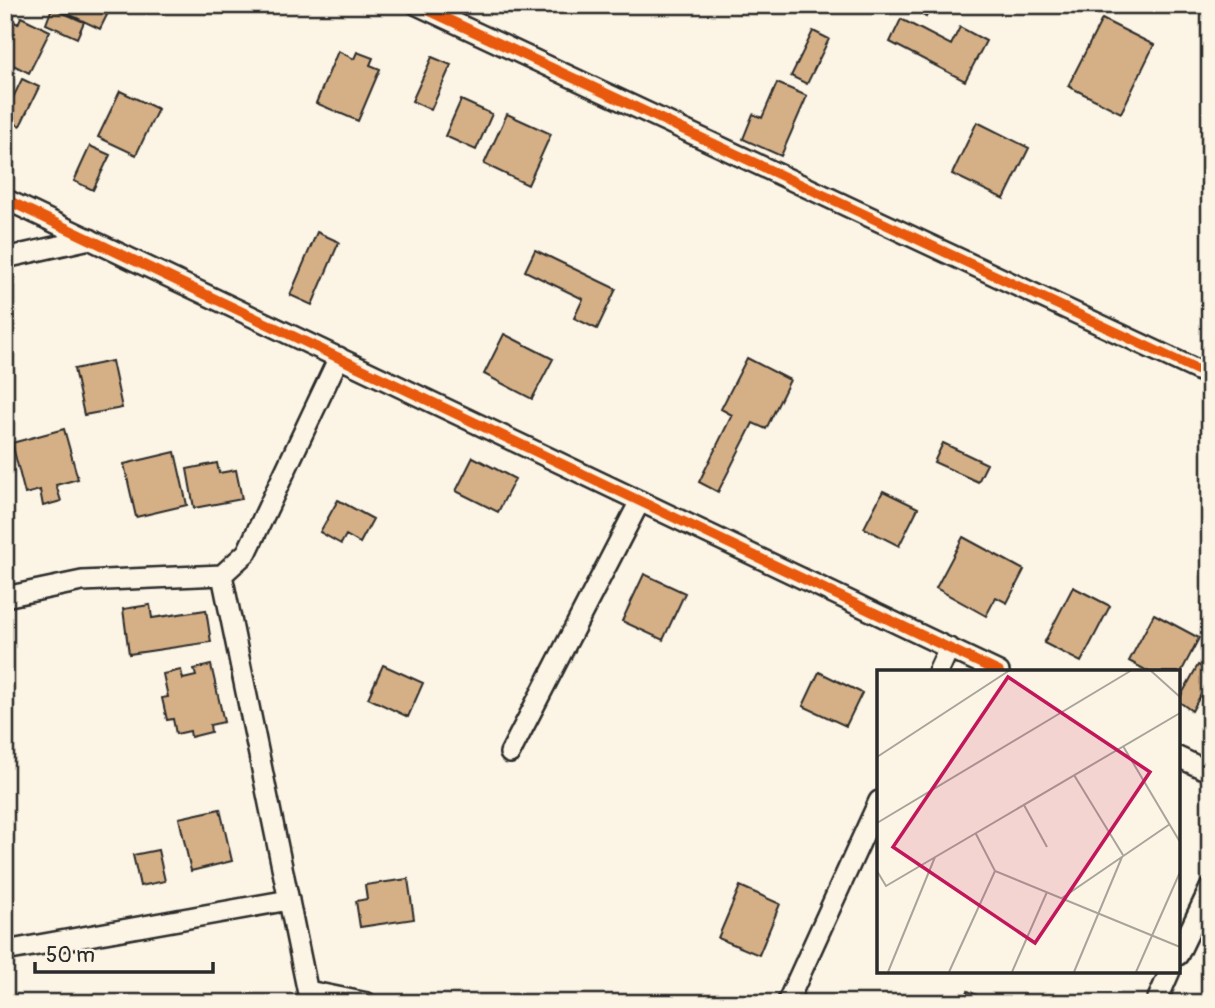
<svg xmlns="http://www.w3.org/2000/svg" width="1215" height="1008" viewBox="0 0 1215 1008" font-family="Pangolin,sans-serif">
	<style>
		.building { fill: #d5b086; stroke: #2b2b2b; stroke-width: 2 }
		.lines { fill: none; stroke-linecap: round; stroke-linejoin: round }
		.minor-casing { stroke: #2b2b2b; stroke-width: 24 }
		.minor { stroke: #fcf5e5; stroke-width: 19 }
		.cycleway-casing { stroke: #fcf5e5; stroke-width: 15 }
		.cycleway { stroke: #e8590c; stroke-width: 10 }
		.inset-road { fill: none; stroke: #a8a49b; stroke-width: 2 }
		.view { fill: #c2185b; fill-opacity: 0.15; stroke: #c2185b; stroke-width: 3.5 }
		.inset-edge { fill: none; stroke: #2b2b2b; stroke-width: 3.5 }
	</style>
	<rect width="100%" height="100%" fill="#fcf5e5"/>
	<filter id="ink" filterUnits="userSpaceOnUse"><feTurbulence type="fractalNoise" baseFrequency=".0143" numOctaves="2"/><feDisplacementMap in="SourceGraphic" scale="14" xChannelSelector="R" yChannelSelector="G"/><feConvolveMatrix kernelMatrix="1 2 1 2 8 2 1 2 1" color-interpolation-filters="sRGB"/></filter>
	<g filter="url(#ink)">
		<path class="building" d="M60 5H112L100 29 58 9Z
			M905 5H932L926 17Z
			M52 8 84 22 77 38 46 24Z
			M21 17 50 31 29 73 5 61V37L13 21 18 24Z
			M901 19 951 45 960 27 986 41 965 81 890 42Z
			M1102 19 1154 45 1121 113 1068 86Z
			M813 31 829 39 807 84 791 76Z
			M338 51 354 59 357 52 373 58 370 65 380 69 358 121 316 103Z
			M432 57 451 65 431 110 412 101Z
			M22 79 39 87 20 126 5 119V114Z
			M777 83 807 96 781 156 743 139 753 114 762 118Z
			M120 91 158 109 136 155 98 137Z
			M461 100 492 114 476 150 445 136Z
			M507 114 551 134 528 185 484 164Z
			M977 122 1029 148 1004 199 952 174Z
			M90 146 110 155 93 190 74 181Z
			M317 232 339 242 312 305 290 295Z
			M535 250 616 289 597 329 574 318 583 299 525 271Z
			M504 334 553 359 532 399 484 374Z
			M747 358 790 380 766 429 753 423 718 492 699 482 732 415 721 409Z
			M112 361 122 408 84 415 74 369Z
			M64 429 78 479 56 485 61 501 43 506 40 490 25 494 12 443Z
			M943 443 987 464 978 482 934 462Z
			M175 452 187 505 136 517 124 464Z
			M473 457 515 479 498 512 456 491Z
			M217 463 219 473 236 470 242 499 194 508 187 469Z
			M883 491 918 508 899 546 864 528Z
			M338 500 373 519 360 543 346 535 341 544 320 532Z
			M963 537 1024 570 1007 603 996 597 986 616 936 588Z
			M644 574 685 593 663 640 622 621Z
			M1073 587 1110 606 1081 662 1044 643Z
			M150 605 152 618 206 610 211 642 129 654 123 609Z
			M1154 614 1199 638 1178 678V672H1149L1129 661Z
			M211 665 224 722 210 725 211 732 191 737 190 731 176 734 173 719 167 720 162 698 168 697 163 674 181 670 183 679 196 676 194 669Z
			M383 665 423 683 408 717 368 698Z
			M1198 665 1210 671V678L1192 711 1178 701Z
			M819 672 862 693 846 726 803 706Z
			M220 809 232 861 191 871 179 818Z
			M158 850 165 881 140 886 133 855Z
			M408 879 414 919 360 927 356 901 367 899 365 885Z
			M740 886 780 904 759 955 718 938Z
			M968 991 994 1003H962Z"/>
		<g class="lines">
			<defs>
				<path id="minor" d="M417 5 1210 376
					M5 199 999 672
					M5 258 90 239
					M222 575 310 1003
					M5 597 82 581 222 575 247 552 339 357
					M938 672 949 648
					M510 753 640 501
					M1178 757 1210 772
					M5 951 289 900
					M1178 955 1210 888
					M308 991 367 1003
					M787 1003 879 801
					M1156 1003 1170 971"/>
			</defs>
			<use href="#minor" class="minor-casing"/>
			<use href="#minor" class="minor"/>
			<defs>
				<path id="cycleway" d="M417 5 1210 376
					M5 199 999 672"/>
			</defs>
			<use href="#cycleway" class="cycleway-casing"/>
			<use href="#cycleway" class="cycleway"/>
		</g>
	</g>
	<g transform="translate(877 670)">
		<rect width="303" height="303" fill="#fcf5e5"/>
		<path class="inset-road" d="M273 0 303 27M246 76 303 172M0 87 133 0M197 105 246 185M147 135 170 177M0 153 255 0M99 164 118 201 303 277M0 201 9 216 303 43M185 228 293 154M11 302 58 187M72 302 118 201M135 302 170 222M197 302 245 187M259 302 303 202"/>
		<path class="view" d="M131 7 273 102 158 273 16 177Z"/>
		<rect width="303" height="303" class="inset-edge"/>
	</g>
	<rect width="1215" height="1008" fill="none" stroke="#fcf5e5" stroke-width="28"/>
	<rect x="14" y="14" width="1187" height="980" fill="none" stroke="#2b2b2b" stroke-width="2.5" filter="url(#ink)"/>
	<path d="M35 962v10h178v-10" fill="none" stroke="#2b2b2b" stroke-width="3.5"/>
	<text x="46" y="962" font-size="21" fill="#2b2b2b" stroke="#fcf5e5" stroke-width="5" paint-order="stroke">50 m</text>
</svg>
